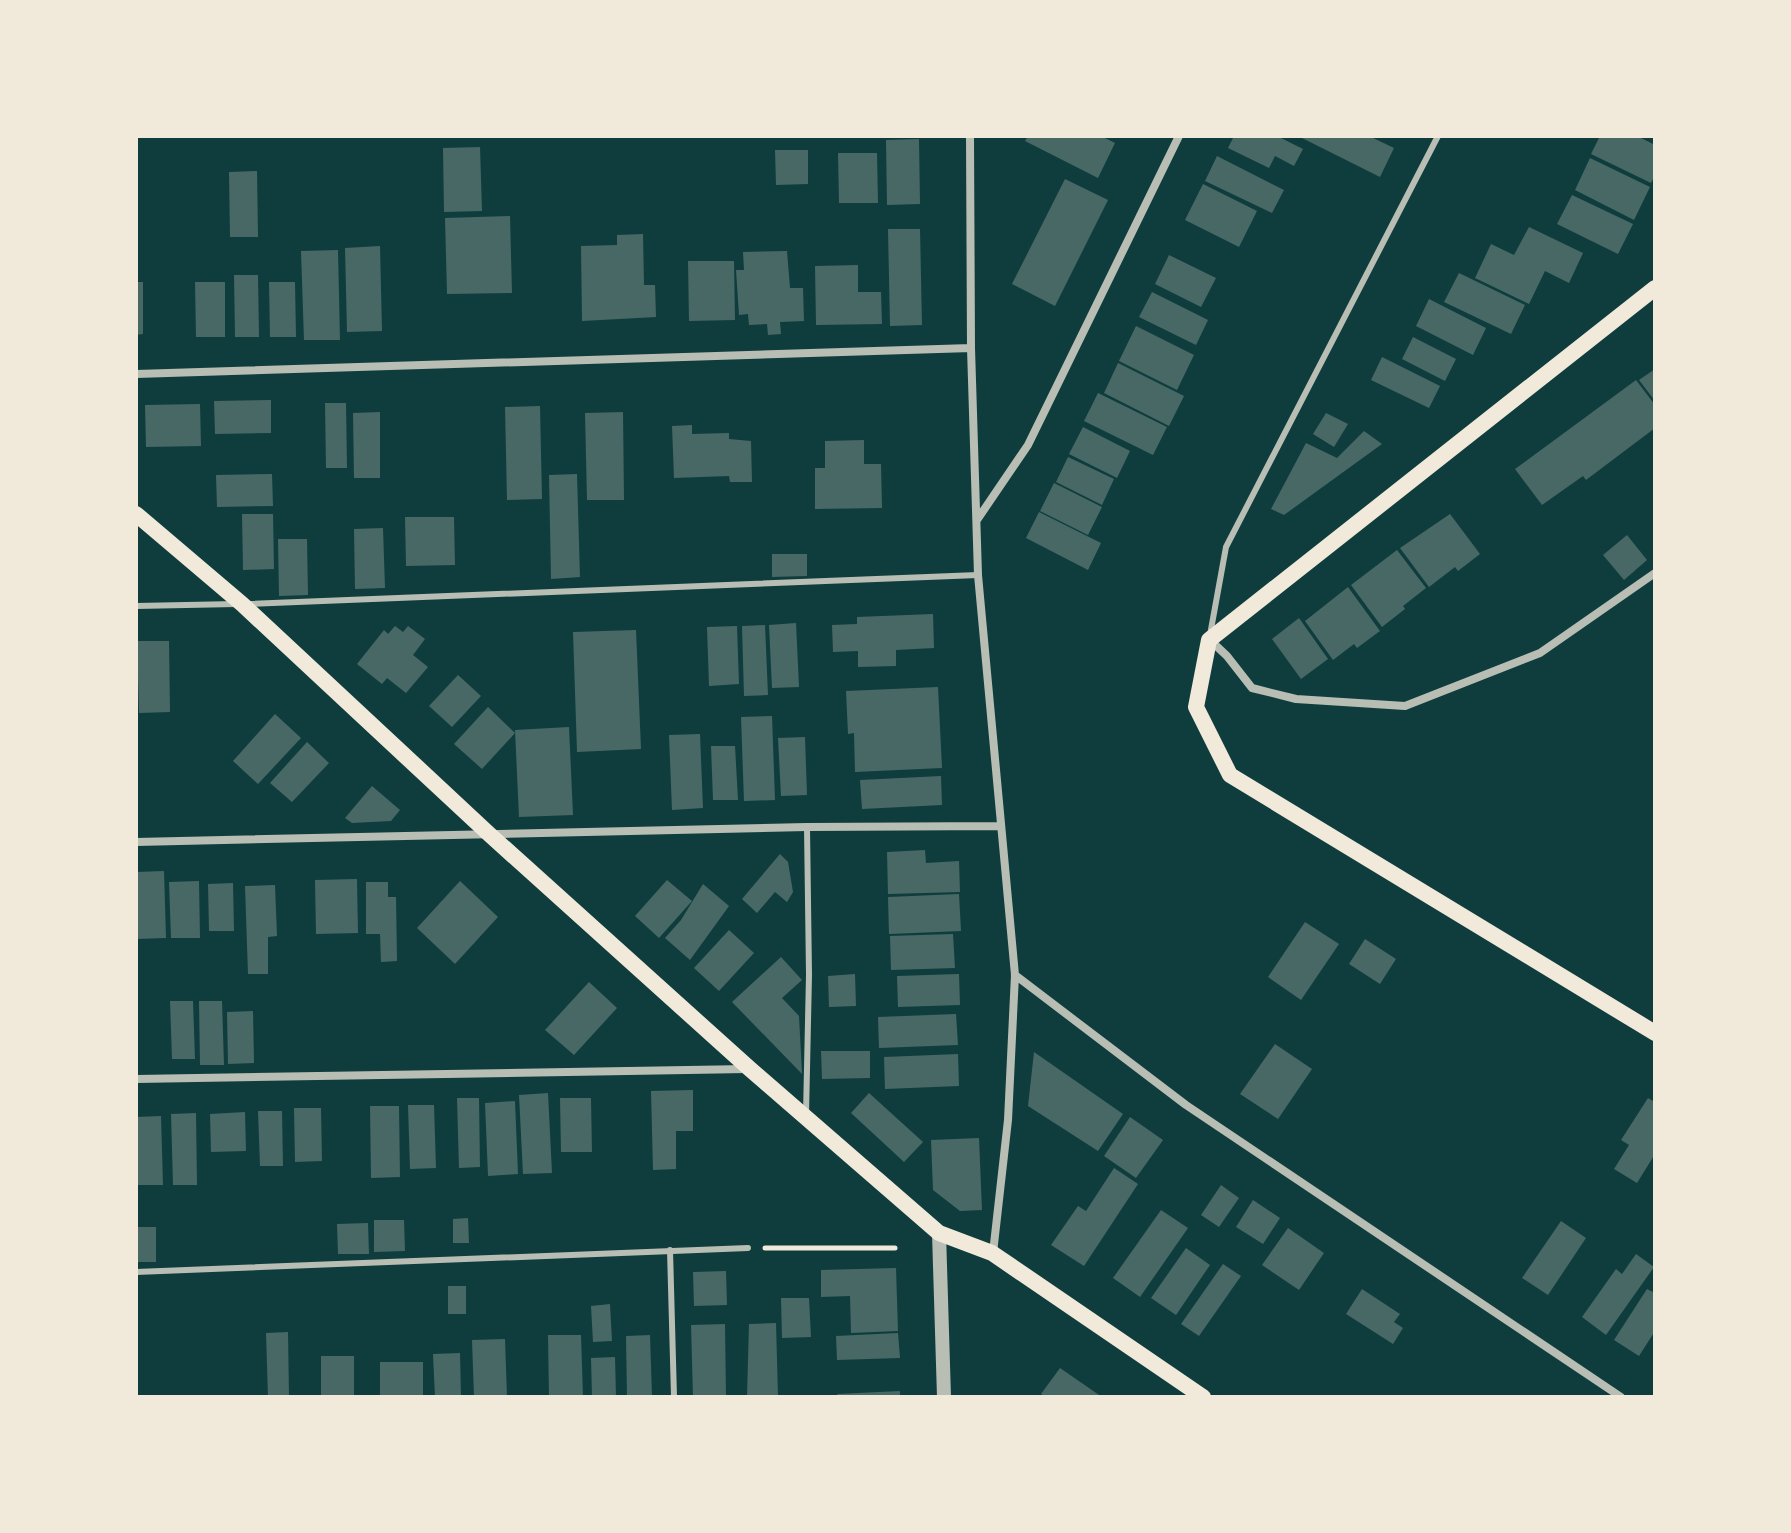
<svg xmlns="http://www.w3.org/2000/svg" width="1791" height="1533" viewBox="0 0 1791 1533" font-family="Commissioner,sans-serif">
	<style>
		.building { fill: #486865 }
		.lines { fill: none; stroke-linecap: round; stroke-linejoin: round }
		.path { stroke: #f1e9da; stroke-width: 5 }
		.service { stroke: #b8beb3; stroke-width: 6 }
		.minor { stroke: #b8beb3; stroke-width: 8 }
		.tertiary { stroke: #b8beb3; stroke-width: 14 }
		.secondary { stroke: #f1e9da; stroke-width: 16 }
	</style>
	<rect width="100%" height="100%" fill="#0f3d3e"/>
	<path class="building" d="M1028 136H1101L1115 143 1098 178 1025 141Z
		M1234 136H1277L1303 149 1294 166 1275 156 1269 168 1228 148Z
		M1298 136H1369L1394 148 1380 177Z
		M1600 136H1637L1655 145V175L1651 183 1591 154Z
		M919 139 920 204 887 205 886 140Z
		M480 147 482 211 444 212 443 148Z
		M775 150H808V184L776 185Z
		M838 153H877L878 203H839Z
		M1217 156 1284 190 1272 213 1205 181Z
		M1590 158 1650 187 1634 220 1575 190Z
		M257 171 258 237H230L229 172Z
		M1065 179 1108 200 1055 306 1012 284Z
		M1203 184 1257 211 1239 247 1185 220Z
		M1572 195 1633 224 1618 254 1557 224Z
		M510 216 512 293 447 294 445 218Z
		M1529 227 1583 253 1569 283 1545 271 1529 304 1475 278 1491 244 1514 255Z
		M888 229H920L922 325 890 326Z
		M643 234 644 285H655L656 317 582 321 581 246 617 245V235Z
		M380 246 382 331 347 332 345 248Z
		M338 250 340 340H304L301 251Z
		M787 251 790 288H803L804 321 780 322 781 334 768 335 767 324 749 325 748 314 739 315 736 270H744L743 252Z
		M1169 255 1216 278 1201 307 1155 284Z
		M688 261H734L735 320 689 321Z
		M858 265V292H881L882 324 816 325 815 266Z
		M1459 273 1525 305 1511 334 1444 302Z
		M234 275H258L259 337H235Z
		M136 282H143V334L136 335Z
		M195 282H225V337H196Z
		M269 282H295L296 337H270Z
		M1152 292 1208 320 1196 345 1139 317Z
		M1429 299 1486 328 1473 355 1416 326Z
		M1136 326 1194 355 1177 390 1119 361Z
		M1413 337 1456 359 1445 381 1402 359Z
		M1382 357 1440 386 1429 408 1371 380Z
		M1118 363 1184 396 1169 426 1104 393Z
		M1655 369V401L1639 380Z
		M1636 380 1655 405V428L1586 480 1583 476 1542 505 1515 469Z
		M1098 393 1167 427 1153 455 1084 421Z
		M271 400V433L215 434 214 401Z
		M325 403H346L347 468H326Z
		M200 404 201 446 146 447 145 405Z
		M540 406 542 499 507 500 505 407Z
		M380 412V478H354L353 413Z
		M623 412 624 500H587L585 413Z
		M1326 413 1348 424 1334 447 1313 434Z
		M692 425V434L729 433V439L751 441 752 482H730L729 476 674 478 672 426Z
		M1083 427 1130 451 1117 478 1069 454Z
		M1364 431 1382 444 1284 515 1271 509 1306 443 1337 458Z
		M864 440V464H881L882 508 815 509V468H825V441Z
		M1068 457 1114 479 1102 505 1056 482Z
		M272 474 273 506 217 507 216 475Z
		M577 474 580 577 551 579 549 475Z
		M1054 483 1102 507 1088 535 1040 511Z
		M1039 512 1101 543 1088 570 1026 538Z
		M242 514H273L274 569 243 570Z
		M1450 514 1480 554 1458 571 1455 567 1429 587 1400 548Z
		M405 517H454L455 565 406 566Z
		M383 528 385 588 355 589 354 529Z
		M1627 535 1647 560 1624 580 1603 555Z
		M278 539H307L308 595 279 596Z
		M1397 550 1426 588 1403 606 1405 609 1382 627 1351 585Z
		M772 554H807V576L772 577Z
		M1348 587 1380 631 1357 648 1354 644 1333 660 1305 621Z
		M933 614 934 648 896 650V666L858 667V651L833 652 832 625 857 624V617Z
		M1299 618 1328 659 1301 679 1272 639Z
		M796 623 799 687 772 688 769 625Z
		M765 625 768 695 744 696 742 626Z
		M395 626 403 632 408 626 425 639 413 655 428 667 406 693 387 678 382 684 357 664 384 630 388 634Z
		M737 626 739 684 709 686 707 627Z
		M636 630 641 749 577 752 573 632Z
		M137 641H169L170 712 139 713Z
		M458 675 481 696 452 727 429 706Z
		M938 687 942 768 855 772 854 733 848 734 846 691Z
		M488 707 515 733 482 769 454 744Z
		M275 714 301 738 258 784 233 761Z
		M772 716 775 800 744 801 741 717Z
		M569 727 573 815 519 817 515 730Z
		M700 734 703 808 672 810 669 735Z
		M805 737 807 795 781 796 778 738Z
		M307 742 329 763 292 802 270 783Z
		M711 746H735L738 800H713Z
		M941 776 942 805 862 809 860 780Z
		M372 786 400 810 391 821 352 823 345 818Z
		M925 850 926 863 959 861 960 892 888 894 887 852Z
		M780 854 788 862 793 892 787 902 775 892 757 913 742 899Z
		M164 871 166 938 136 939V872Z
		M357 879 358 933 316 934 315 880Z
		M667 880 692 901 659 938 635 916Z
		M199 881 200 938H171L169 882Z
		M460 881 498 917 455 964 417 928Z
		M366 882H388V897H396L397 961 381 962 380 934H366Z
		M233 883 234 931H209L208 884Z
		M703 884 729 906 690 960 665 938 681 920Z
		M275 885 277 936 268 937V974H248L245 886Z
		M959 894 961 931 889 934 888 897Z
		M1305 922 1339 944 1301 1000 1268 977Z
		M729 930 754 953 719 991 694 968Z
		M953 934 955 968 891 970 890 936Z
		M1365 939 1396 959 1380 984 1349 964Z
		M781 957 802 980 782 998 799 1016 802 1074 732 1002Z
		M855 974 856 1006 829 1007 828 976Z
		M959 974 960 1005 898 1007 897 976Z
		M589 982 617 1008 574 1055 545 1030Z
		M170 1001H193L195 1059H172Z
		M199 1001H222L224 1065H200Z
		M253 1011 254 1063 228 1064 227 1012Z
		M956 1014 958 1045 879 1048 878 1017Z
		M1275 1044 1312 1069 1278 1119 1240 1094Z
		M821 1051H870V1078L822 1079Z
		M1034 1052 1123 1114 1098 1151 1028 1106Z
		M958 1054 959 1086 885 1089 884 1057Z
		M693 1090V1131H676V1169L653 1170 651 1091Z
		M548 1093 552 1173 523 1174 519 1095Z
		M869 1093 923 1142 904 1162 851 1113Z
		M457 1098H479L480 1167 459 1168Z
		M560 1098H591L592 1152H561Z
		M1648 1098 1655 1102V1154L1637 1183 1614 1169 1629 1145 1621 1140Z
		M515 1101 518 1174 488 1176 485 1103Z
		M408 1105H434L436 1168 410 1169Z
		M370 1106H399L400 1177 371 1178Z
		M294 1108H321L322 1161 295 1162Z
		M258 1111H282L283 1166H260Z
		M245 1112 246 1151 211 1152 210 1114Z
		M196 1113 197 1185H173L171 1114Z
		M161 1116 163 1185H136V1117Z
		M1130 1117 1163 1140 1136 1178 1104 1156Z
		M979 1138 982 1210 960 1211 933 1190 931 1140Z
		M1114 1168 1138 1184 1084 1266 1051 1245 1078 1206 1086 1211Z
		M1221 1185 1239 1198 1219 1227 1201 1215Z
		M1253 1200 1280 1218 1263 1244 1236 1227Z
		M1161 1210 1188 1228 1140 1297 1113 1278Z
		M468 1218 469 1243H453V1219Z
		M374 1220H404L405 1251 374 1252Z
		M1561 1221 1586 1238 1548 1295 1522 1278Z
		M368 1223 369 1254H338L337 1224Z
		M138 1227H156V1262H138Z
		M1288 1228 1324 1253 1299 1290 1262 1265Z
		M1186 1248 1210 1265 1176 1315 1151 1298Z
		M1636 1254 1654 1267 1606 1335 1582 1317 1616 1269 1622 1274Z
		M1223 1264 1241 1276 1199 1336 1181 1324Z
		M896 1268 898 1331 851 1333 850 1296 821 1297V1270Z
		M726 1271 727 1305 694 1306 693 1272Z
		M448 1286H466V1314H448Z
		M1362 1289 1400 1314 1394 1322 1403 1328 1393 1344 1346 1314Z
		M1647 1289 1655 1293V1331L1639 1356 1614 1340Z
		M781 1298H809L811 1337 782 1338Z
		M610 1304 612 1341 593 1342 591 1306Z
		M776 1323 778 1397H747L749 1324Z
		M725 1324 726 1397H693L691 1325Z
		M288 1332 289 1397H268L266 1333Z
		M898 1333 900 1358 837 1360 836 1336Z
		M548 1335H581L583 1397H549Z
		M650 1335 652 1397H627L626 1336Z
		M505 1339 507 1397H474L472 1340Z
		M460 1353 461 1397H435L433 1354Z
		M321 1356H354V1397H321Z
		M615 1357 616 1397H592L591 1358Z
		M380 1362H423V1397H380Z
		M1060 1368 1102 1397H1046L1041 1394Z
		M900 1391V1397H838L837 1394Z"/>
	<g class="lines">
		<path class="path" d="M765 1248H895"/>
		<path class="service" d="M248 604 978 575
			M136 606 236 604
			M1210 635 1226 547 1438 136
			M806 1115 809 975 807 827
			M670 1250 674 1397
			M136 1272 748 1248"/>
		<path class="minor" d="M970 136 971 348 978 575 1015 975 1008 1120 993 1253
			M136 374 971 348
			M977 520 1028 445 1179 136
			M1210 640 1227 656 1252 688 1296 699 1405 706 1540 653 1655 573
			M136 842 807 827 1000 826
			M1015 975 1186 1105 1621 1397
			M136 1079 747 1069"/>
		<path class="tertiary" d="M939 1233 944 1397"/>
		<path class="secondary" d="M1655 288 1209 640 1196 707 1230 775 1655 1033
			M136 514 242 604 489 834 750 1069 939 1233 992 1253 1203 1397"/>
	</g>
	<rect width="1791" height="1533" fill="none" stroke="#f1e9da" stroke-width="276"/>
</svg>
